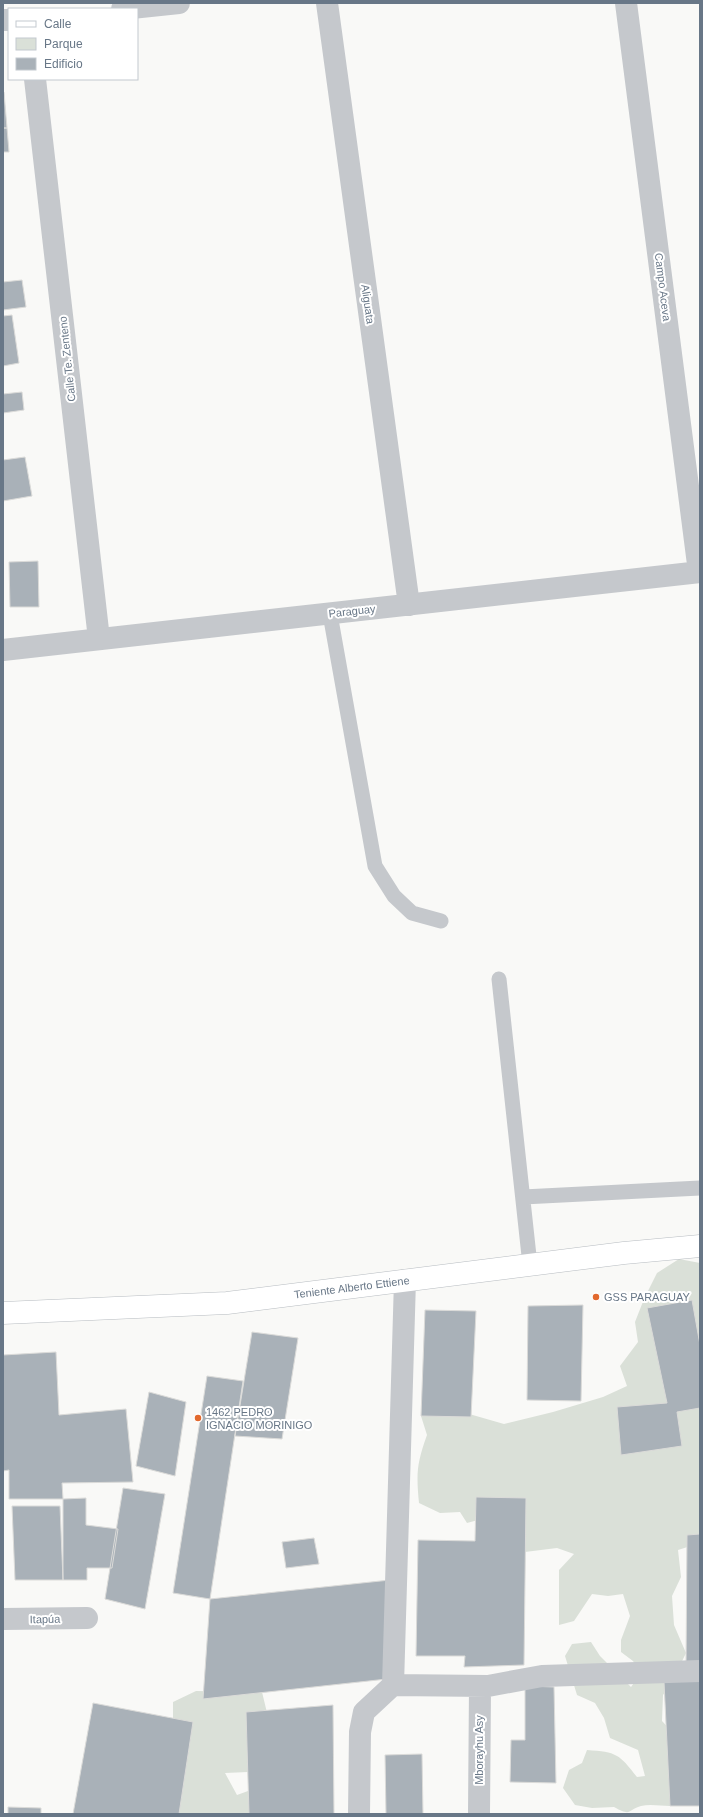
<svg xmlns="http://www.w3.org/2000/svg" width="703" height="1817" viewBox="0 0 703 1817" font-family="Helvetica,sans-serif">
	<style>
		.green { fill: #dae0d8 }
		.building { fill: #a9b1b8; stroke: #dbdbd9 }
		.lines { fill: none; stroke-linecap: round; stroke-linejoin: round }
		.secondary-casing { stroke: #b7bcc1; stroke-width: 23 }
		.service { stroke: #c5c8cc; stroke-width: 15 }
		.minor { stroke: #c5c8cc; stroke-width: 22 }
		.secondary { stroke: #fff; stroke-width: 22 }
		.poi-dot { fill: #e2692e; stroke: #fff; stroke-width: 1.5 }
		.labels { text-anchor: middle; stroke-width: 4; stroke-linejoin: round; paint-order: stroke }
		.street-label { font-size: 11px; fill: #687787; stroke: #fff }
		.poi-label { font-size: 11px; fill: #687787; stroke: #fff; text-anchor: start }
	</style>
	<rect width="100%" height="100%" fill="#f9f9f7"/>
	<path class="green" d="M679 1259 700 1263V1543L678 1550 681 1577 672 1596 674 1625 686 1653 671 1684 663 1695 662 1721 678 1738 670 1806C661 1806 650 1804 641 1806 627 1810 632 1817 614 1807L592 1808 575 1805 563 1788 569 1770 582 1763 587 1750C617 1752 619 1754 637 1777L645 1776 638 1750 610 1738 604 1718 595 1703 577 1695 565 1656 572 1644 591 1642 600 1656 631 1687 641 1673 633 1661 621 1652V1640L630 1616 623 1594 608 1596 592 1594 574 1621 559 1625V1570L574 1554 557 1548 525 1552 489 1517 467 1523 460 1512 440 1513 419 1503C416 1473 417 1463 427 1435L421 1416 438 1405 504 1424 553 1412 603 1397 627 1386 620 1366 638 1342 635 1322 644 1299 657 1273Z
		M196 1691 262 1692 269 1721 259 1759 248 1772 225 1773 237 1795 248 1791 269 1806 274 1814H165L173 1718V1702Z"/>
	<path class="building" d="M4 92 7 128H3V93Z
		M3 128H7L9 152H3Z
		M22 280 26 307 3 310V282Z
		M12 315 19 363 3 366V316Z
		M22 392 24 410 3 413V394Z
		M25 457 32 496 3 501V460Z
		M38 561 39 607H10L9 562Z
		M692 1300 700 1345V1408L677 1412 682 1446 621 1455 617 1407 667 1403 647 1308Z
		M583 1305 581 1401 527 1400 528 1306Z
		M425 1310 476 1311 471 1417 421 1416Z
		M252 1332 298 1338 282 1439 235 1436Z
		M56 1352 59 1415 126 1409 133 1482 62 1483 63 1499H9V1470L3 1471V1355Z
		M207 1376 243 1381 210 1599 173 1593Z
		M149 1392 186 1402 175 1476 136 1466Z
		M123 1488 165 1494 145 1609 105 1599Z
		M476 1497 526 1498 524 1665 464 1667 465 1656H416L418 1540 475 1541Z
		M86 1498V1525L118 1529 112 1568H87V1580H63V1499Z
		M12 1506H60L63 1580H15Z
		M700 1534V1666H686L687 1535Z
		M314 1538 319 1564 286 1568 282 1542Z
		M390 1580 387 1679 203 1699 210 1599Z
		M700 1680V1806H670L664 1682Z
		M525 1686 554 1687 556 1783 510 1782 511 1740H525Z
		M93 1703 193 1722 179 1814H73Z
		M333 1705 334 1814H249L246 1712Z
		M422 1754 423 1814H386L385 1755Z
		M8 1807 41 1808V1814H8Z"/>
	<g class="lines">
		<defs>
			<g id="secondary">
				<path id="s1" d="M3 1313 227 1303 624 1253 700 1246"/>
			</g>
		</defs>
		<use href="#secondary" class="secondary-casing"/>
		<path class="service" d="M330 614 375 866 394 896 412 913 441 921
			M499 979 530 1265
			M523 1197 700 1188"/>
		<path class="minor" d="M327 3 409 605
			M626 3 699 572
			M122 9 179 3
			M3 20H9
			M35 79 99 639
			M3 650 700 572
			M3 1619 87 1618
			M393 1685 405 1280
			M359 1814 360 1732 364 1712 393 1685 488 1686 542 1676 700 1671
			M479 1814 480 1686"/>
		<use href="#secondary" class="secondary"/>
	</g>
	<g class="poi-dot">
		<circle cx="596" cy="1297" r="4"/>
		<circle cx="198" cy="1418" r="4"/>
	</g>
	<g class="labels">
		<g class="street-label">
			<text transform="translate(663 287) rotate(83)" y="4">Campo Aceva</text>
			<text transform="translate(368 304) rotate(82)" y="4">Aliguata</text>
			<text transform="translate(67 359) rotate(-96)" y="4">Calle Te. Zenteno</text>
			<text transform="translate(352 611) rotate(-6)" y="4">Paraguay</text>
			<text dy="4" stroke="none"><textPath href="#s1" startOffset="350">Teniente Alberto Ettiene</textPath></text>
			<text transform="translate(45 1619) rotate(-1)" y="4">Itapúa</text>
			<text transform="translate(479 1750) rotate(-90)" y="4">Mborayhu Asy</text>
		</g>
		<g class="poi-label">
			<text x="604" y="1301">GSS PARAGUAY</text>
			<text x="206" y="1416">1462 PEDRO<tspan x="206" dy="13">IGNACIO MORINIGO</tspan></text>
		</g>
	</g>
	<rect width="703" height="1817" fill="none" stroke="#687787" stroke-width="8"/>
	<rect x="8" y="8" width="130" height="72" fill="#ffffff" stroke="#c3c9cf"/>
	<rect x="16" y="21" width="20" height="6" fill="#ffffff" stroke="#c3c9cf"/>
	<text x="44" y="28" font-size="12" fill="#687787">Calle</text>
	<rect x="16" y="38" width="20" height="12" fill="#dae0d8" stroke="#c3c9cf"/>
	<text x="44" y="48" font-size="12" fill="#687787">Parque</text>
	<rect x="16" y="58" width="20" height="12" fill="#a9b1b8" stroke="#c3c9cf"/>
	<text x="44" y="68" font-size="12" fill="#687787">Edificio</text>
</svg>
